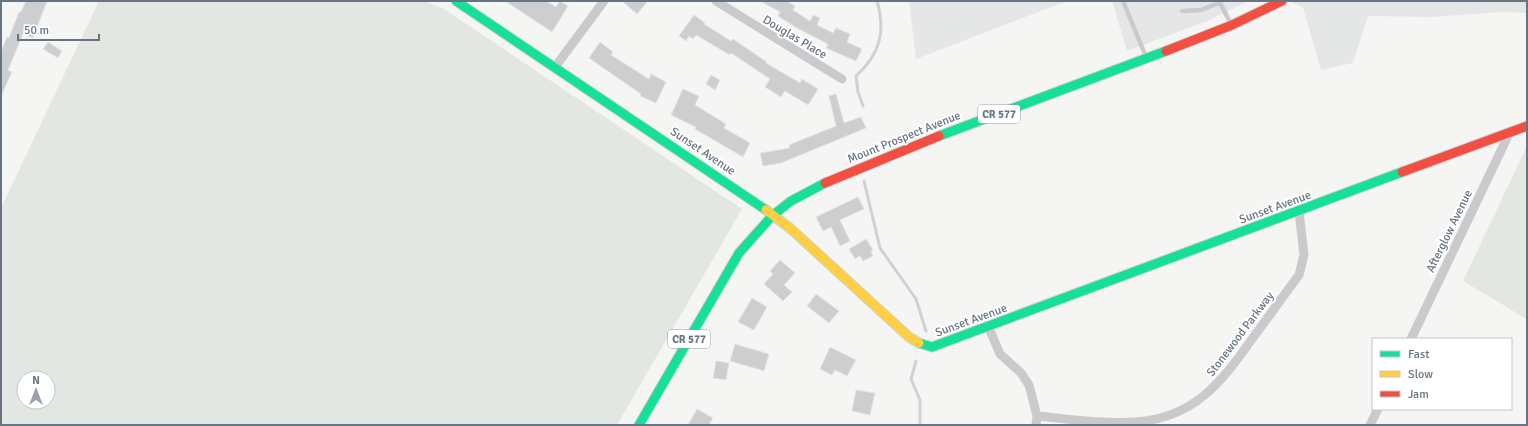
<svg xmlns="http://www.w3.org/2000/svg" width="1528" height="426" viewBox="0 0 1528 426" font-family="Signika,sans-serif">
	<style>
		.built { fill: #e5e7e7 }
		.green { fill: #e3e7e2; fill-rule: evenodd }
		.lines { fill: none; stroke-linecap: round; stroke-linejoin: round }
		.stream { stroke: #ccd2d6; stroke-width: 3 }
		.building { fill: #cccecf; stroke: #e4e4e4 }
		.fast-casing { stroke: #d2d3d3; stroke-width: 11 }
		.slow-casing { stroke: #d2d3d3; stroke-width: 11 }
		.jam-casing { stroke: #d2d3d3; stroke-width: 11 }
		.lane { stroke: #cacacc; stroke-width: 4.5 }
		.street { stroke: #cacacc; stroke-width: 9 }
		.fast { stroke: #16e098; stroke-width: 9 }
		.slow { stroke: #ffcf43; stroke-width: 9 }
		.jam { stroke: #f24e42; stroke-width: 9 }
		.labels { text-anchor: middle; stroke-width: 4; stroke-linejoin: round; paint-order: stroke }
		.shield { fill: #fff; stroke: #959ea8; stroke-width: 1 }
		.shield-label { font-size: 11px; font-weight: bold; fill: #677482 }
		.street-label { font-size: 12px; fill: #677482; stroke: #fff }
	</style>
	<rect width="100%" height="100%" fill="#f5f5f4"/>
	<path class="built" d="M909 1H1067L916 59Z
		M1112 1H1249L1207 21 1127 51Z
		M1290 1H1527V13L1505 12 1430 17 1368 16 1353 63 1321 70 1303 8Z"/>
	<path class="green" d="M99 1H424L444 9 742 209 617 425H1V208ZM24 378H48V402H24Z
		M1527 146V321L1525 318 1463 281Z"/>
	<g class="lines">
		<path class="stream" d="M863 106 858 92 856 76C880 54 886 32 877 1
			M864 181 880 248 916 299 926 331
			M916 361 911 379 920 400V425"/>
	</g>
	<path class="building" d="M26 1H47L33 38 23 34 8 70 12 72 1 96V52L7 37 9 38 19 12H21Z
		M505 1H546L556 7 560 1 568 6 552 32Z
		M622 1H648L637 14Z
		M760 1H787L795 6 793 10 810 21 813 15 820 18 817 25 833 33 836 28 850 34 847 42 862 49 856 61 826 48 828 44 797 28 778 16 780 12Z
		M694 15 705 23 704 24 731 41 733 39 767 62 766 63 800 83 802 79 818 89 808 105 785 91 781 97 765 87 770 79 731 53 730 55 696 35 693 39 689 36 686 41 679 36Z
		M48 42 62 51 58 58 43 49Z
		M600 42 613 52 611 55 649 79 651 74 666 82 656 103 640 96 641 94 589 58Z
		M711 75 720 80 715 90 706 84Z
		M683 89 699 96 695 105 726 124 724 128 750 143 743 157 695 129 696 127 671 115Z
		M836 94 844 123 861 117 866 128 781 163 763 166 760 153 790 148 789 145 836 126 829 96Z
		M858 197 864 209 840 220 850 241 840 246 831 227 823 231 816 217Z
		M866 239 873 250 871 251 873 256 863 261 860 256 855 259 849 249Z
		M780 260 795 273 784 285 792 292 783 301 764 284 773 274 770 271Z
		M816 294 839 311 829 323 807 306Z
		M752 298 767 307 754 330 738 322Z
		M735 344 769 354 764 371 730 361Z
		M830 347 856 360 847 376 835 370 832 375 820 369Z
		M716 361 729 363 726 380 713 378Z
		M856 390 875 393 870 415 852 411Z
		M697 409 713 418 709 425H688Z"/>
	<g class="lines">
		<defs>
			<path id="fast" d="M456 1 766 210
				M939 136 1166 51
				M919 343 932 347 1402 172
				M639 425 739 253 772 216 791 201 825 183"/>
			<path id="slow" d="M766 210 791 229 909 337 919 343"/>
			<path id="jam" d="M1166 51 1232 25 1282 1
				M1402 172 1527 126
				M825 183 939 136"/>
		</defs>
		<use href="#fast" class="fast-casing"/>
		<use href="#slow" class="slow-casing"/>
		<use href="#jam" class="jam-casing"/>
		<path class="lane" d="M1123 1 1146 57
			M1219 1 1230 22
			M1182 11 1201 10 1219 3"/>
		<path class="street" d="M716 1 842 79
			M555 67 604 1
			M988 326 1000 354 1021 373 1029 385 1037 416 1036 425
			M1411 339 1509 134
			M1037 416C1069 419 1102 424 1134 422 1193 419 1221 383 1252 339 1268 318 1283 296 1299 275L1304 255 1299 211
			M1370 425 1378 409"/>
		<use href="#fast" class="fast"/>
		<use href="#slow" class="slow"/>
		<use href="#jam" class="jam"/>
	</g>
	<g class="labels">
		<g class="shield">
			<rect x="978" y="105" width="42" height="18" rx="3"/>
			<rect x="668" y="330" width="42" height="18" rx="3"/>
		</g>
		<g class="shield-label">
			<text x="999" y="118">CR 577</text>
			<text x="689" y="343">CR 577</text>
		</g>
		<g class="street-label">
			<text transform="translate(795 37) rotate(31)" y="4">Douglas Place</text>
			<text transform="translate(904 137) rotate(-22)" y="4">Mount Prospect Avenue</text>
			<text transform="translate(703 151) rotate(34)" y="4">Sunset Avenue</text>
			<text transform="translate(1275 207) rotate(-20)" y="4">Sunset Avenue</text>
			<text transform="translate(1449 231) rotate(-64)" y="4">Afterglow Avenue</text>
			<text transform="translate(971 320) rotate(-20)" y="4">Sunset Avenue</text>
			<text transform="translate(1240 334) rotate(-53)" y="4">Stonewood Parkway</text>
		</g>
	</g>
	<rect width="1528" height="426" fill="none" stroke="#677482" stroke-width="4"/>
	<rect x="1372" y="338" width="140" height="72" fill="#ffffff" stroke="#c2c7cd"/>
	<rect x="1380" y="351" width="20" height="6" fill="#16e098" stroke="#c2c7cd"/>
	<text x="1408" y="358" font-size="12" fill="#677482">Fast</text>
	<rect x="1380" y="371" width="20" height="6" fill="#ffcf43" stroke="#c2c7cd"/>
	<text x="1408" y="378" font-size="12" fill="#677482">Slow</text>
	<rect x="1380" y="391" width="20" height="6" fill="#f24e42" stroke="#c2c7cd"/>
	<text x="1408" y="398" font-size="12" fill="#677482">Jam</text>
	<g transform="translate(36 390)"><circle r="19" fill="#ffffff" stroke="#c2c7cd"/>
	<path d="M0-3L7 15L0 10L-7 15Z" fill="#99a1aa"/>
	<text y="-6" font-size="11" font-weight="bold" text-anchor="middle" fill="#677482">N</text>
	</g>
	<path d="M18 34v6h81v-6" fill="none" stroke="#677482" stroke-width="2"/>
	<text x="24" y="34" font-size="12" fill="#677482" stroke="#ffffff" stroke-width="3" paint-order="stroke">50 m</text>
</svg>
